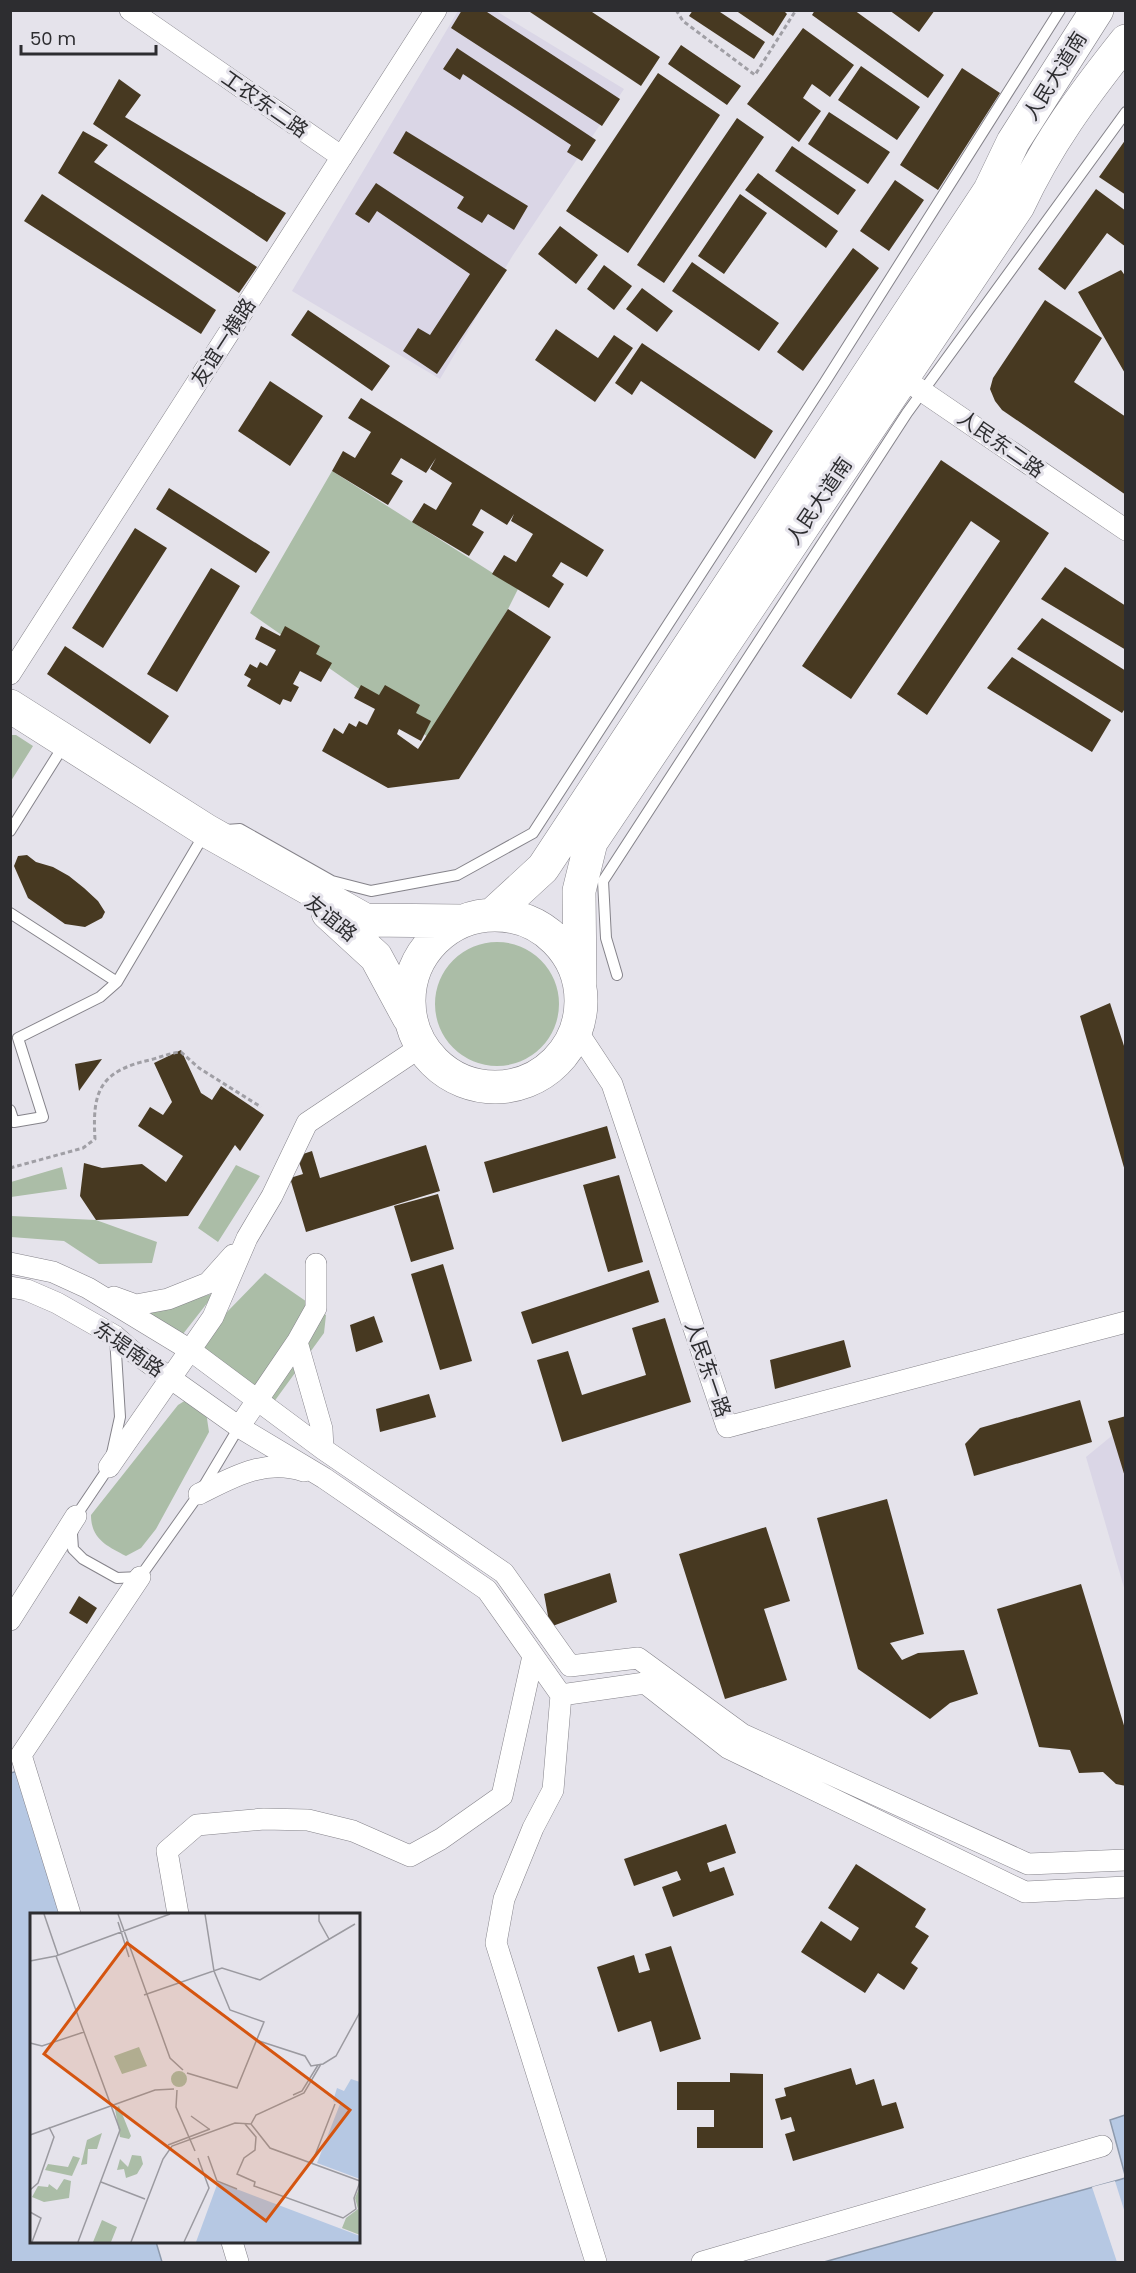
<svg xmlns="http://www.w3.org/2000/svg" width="1136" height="2273" viewBox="0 0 1136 2273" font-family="Poppins,'Noto Sans SC',sans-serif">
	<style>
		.built { fill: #dad6e6 }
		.green { fill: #abbda7 }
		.water { fill: #b6c8e3; stroke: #8d9aad; stroke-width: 1.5 }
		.pier { fill: #e5e3eb }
		.building { fill: #473921 }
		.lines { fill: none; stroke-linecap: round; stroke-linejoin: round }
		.lane-casing { stroke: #85838a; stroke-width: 12 }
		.street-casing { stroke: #85838a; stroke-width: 22 }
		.primary-casing { stroke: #85838a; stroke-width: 34 }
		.path { stroke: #a09fa5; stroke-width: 3; stroke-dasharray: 4.5 3; stroke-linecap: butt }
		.lane { stroke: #fff; stroke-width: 10 }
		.street { stroke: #fff; stroke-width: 21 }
		.primary { stroke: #fff; stroke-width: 33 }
		.labels { text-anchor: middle; stroke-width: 6; stroke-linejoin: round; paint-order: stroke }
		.street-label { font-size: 20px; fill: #2d2d30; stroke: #e5e3eb }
		.inset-road { fill: none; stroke: #9b9aa0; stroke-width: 1.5 }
		.view { fill: #d55510; fill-opacity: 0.15; stroke: #d55510; stroke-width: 3 }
		.inset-edge { fill: none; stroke: #2d2d30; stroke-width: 3 }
	</style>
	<rect width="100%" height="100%" fill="#e5e3eb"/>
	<path class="built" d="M458 11H496L624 89 513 255 440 379 292 291Z
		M1125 1425V1591L1086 1457Z"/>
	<path class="green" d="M332 471 518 589 508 609 428 737 250 613Z
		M11 735H16L33 746 11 781Z
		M435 1004a62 62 0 1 1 124 0a62 62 0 1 1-124 0Z
		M236 1165 260 1176 218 1242 198 1228Z
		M62 1167 67 1189 11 1197V1182Z
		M11 1216 96 1220 157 1242 152 1263 99 1264 64 1241 11 1237Z
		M265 1273 326 1315 324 1333 263 1417 190 1350Z
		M215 1293 183 1334 134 1316Z
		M186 1400 206 1412 209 1432 156 1529 141 1548 126 1556C107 1546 91 1539 91 1515L178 1405Z"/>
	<path class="water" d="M19 1771 61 1914H32V2242H156L162 2262H11L10 1773Z
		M1125 2115H1126L1125 2175 1110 2120Z
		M1125 2178V2262H824L1115 2181Z"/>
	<path class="pier" d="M1115 2181 1125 2213V2262H1117L1092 2187Z"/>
	<path class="building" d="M462 10H484L620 99 602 126 451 28Z
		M527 10H589L660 57 641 86Z
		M693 10H717L765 42 754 59 689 16Z
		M735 10H783L787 14 773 36Z
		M815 10H854L944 75 928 98 812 15Z
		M889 10H935L919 32Z
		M803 28 854 65 830 97 812 84 803 98 821 111 799 142 747 104Z
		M681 45 741 86 727 105 668 64Z
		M457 48 596 140 582 161 567 152 571 145 463 74 460 80 443 69Z
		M861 66 920 107 897 140 838 100Z
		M962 68 1000 93 938 190 900 165Z
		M658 73 720 115 628 253 566 211Z
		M119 79 141 95 125 117 286 213 267 242 93 124Z
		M829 112 890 152 868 184 808 144Z
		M737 118 764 137 664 283 637 265Z
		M83 131 108 145 94 162 257 267 239 293 58 173Z
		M406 131 528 206 514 230 488 214 482 223 457 208 464 197 393 153Z
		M1126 139V195L1099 177Z
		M792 146 856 190 838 215 775 171Z
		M758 173 838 231 826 248 745 190Z
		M895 180 924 200 889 251 860 231Z
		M376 183 507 270 437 374 403 351 418 328 430 335 470 274 377 211 369 223 355 214Z
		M1096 189 1126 211V247L1107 233 1065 290 1038 269Z
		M42 194 216 310 201 334 24 221Z
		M740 194 767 213 724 274 698 256Z
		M560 226 598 255 576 284 538 254Z
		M853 248 879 268 803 371 777 352Z
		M692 262 779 323 759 351 672 291Z
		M604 265 632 286 614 310 587 289Z
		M1121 270 1126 277V375L1078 292Z
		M642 288 673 311 657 332 626 309Z
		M1045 300 1102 338 1074 382 1126 417V495L1002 410 995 401 990 389 993 378Z
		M308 310 390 366 372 391 291 335Z
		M556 329 598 358 614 335 633 348 595 402 535 360Z
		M642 343 773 431 755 459 641 381 632 395 615 383Z
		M270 381 323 416 290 466 238 431Z
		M361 398 604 550 587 577 561 562 552 576 564 584 549 608 492 574 504 555 516 562 533 534 511 521 514 514 507 525 481 509 472 525 484 532 469 556 412 522 424 503 436 510 452 483 430 469 436 458 426 473 401 458 391 474 403 481 388 505 332 471 343 451 355 458 371 432 348 418Z
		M941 460 1049 533 927 715 897 694 1000 541 971 521 851 699 802 666Z
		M169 488 270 552 256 573 156 509Z
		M135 528 167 548 103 648 72 628Z
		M1065 567 1126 606V650L1041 599Z
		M211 568 240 586 177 692 147 674Z
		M508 609 551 637 459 779 388 788 322 751 334 728 343 734 349 723 356 727 359 721 367 725 375 709 354 698 361 685 379 695 385 685 420 705 416 713 431 721 421 741 399 729 397 734 418 749Z
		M1042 618 1126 671V707L1122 713 1017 649Z
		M261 626 280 636 285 626 320 646 316 654 332 663 321 682 300 671 293 684 299 687 291 702 283 699 280 705 247 686 251 679 244 675 250 664 257 668 260 662 267 666 276 650 255 639Z
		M65 646 169 716 150 744 47 674Z
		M1012 657 1111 720 1092 752 987 688Z
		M27 855 36 862 53 867 69 876 84 888 98 901 105 912 102 918 85 927 65 924 28 898 14 866 18 856Z
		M1110 1003 1126 1052 1125 1171 1080 1016Z
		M181 1050 201 1093 212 1100 221 1086 264 1115 240 1151 235 1145 188 1216 96 1220 80 1196 84 1163 102 1168 142 1164 166 1182 183 1156 138 1126 150 1107 163 1115 172 1102 154 1063Z
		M102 1059 79 1091 75 1064Z
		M607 1126 616 1158 493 1193 484 1162Z
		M426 1145 440 1191 306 1232 290 1178 303 1174 297 1156 312 1151 320 1178Z
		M619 1175 643 1262 608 1272 583 1185Z
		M438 1194 454 1249 411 1262 394 1206Z
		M443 1264 472 1361 440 1370 411 1274Z
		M649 1270 659 1302 532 1344 521 1312Z
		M374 1316 383 1342 356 1352 350 1325Z
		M665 1318 691 1402 562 1442 537 1360 568 1351 582 1395 646 1375 632 1328Z
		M844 1340 851 1367 775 1389 770 1360Z
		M429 1394 436 1417 380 1432 376 1409Z
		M1080 1400 1092 1442 974 1476 965 1444 980 1428Z
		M1126 1416V1477H1125L1108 1421Z
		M887 1499 924 1634 890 1643 902 1660 918 1653 964 1650 978 1694 950 1703 930 1719 858 1669 817 1518Z
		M766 1527 790 1601 764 1609 787 1680 725 1699 679 1554Z
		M610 1573 617 1602 550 1627 544 1594Z
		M1081 1584 1126 1732V1786L1116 1784 1103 1772 1079 1773 1070 1750 1039 1747 997 1609Z
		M79 1596 97 1608 87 1624 69 1613Z
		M726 1824 736 1853 707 1863 710 1872 724 1867 734 1895 673 1917 662 1887 681 1880 677 1871 634 1886 624 1859Z
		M856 1864 926 1909 915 1927 929 1936 911 1963 918 1968 904 1990 878 1973 865 1993 801 1952 821 1921 851 1941 859 1928 828 1908Z
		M671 1946 701 2039 660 2052 651 2021 618 2032 597 1967 634 1955 639 1973 650 1970 645 1954Z
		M851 2068 856 2085 874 2079 882 2106 896 2102 904 2128 793 2161 785 2134 795 2131 791 2117 781 2120 775 2099 786 2096 784 2088Z
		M730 2073 763 2074V2148H697V2127H714V2110H677V2082H730Z"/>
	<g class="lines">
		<defs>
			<path id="lane" d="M226 830 240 829 332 881 371 891 457 875 533 833 825 382 1060 10
				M10 831 64 745
				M10 913 117 982 205 833
				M617 975 606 938 603 881 907 413 1126 112
				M10 1110 14 1122 43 1117 18 1038 100 997 117 982
				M115 1337 120 1417 109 1467 76 1516 72 1534 73 1549 83 1559 117 1578 140 1577 199 1494 239 1427"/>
			<path id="street" d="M130 10 342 157
				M894 372 1126 530
				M10 674 436 10
				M577 1031 612 1084 727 1427 1126 1322
				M10 1263 53 1272 88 1288 190 1350 323 1449 504 1573 570 1666 638 1658 742 1734 1028 1864 1126 1860
				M316 1264V1308L297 1342 322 1429 323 1449
				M10 1287 27 1290 57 1303 115 1336 132 1351 239 1427 324 1478 487 1590 561 1695 645 1683 728 1748 1025 1892 1126 1887
				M114 1297 136 1305 168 1299 208 1283 233 1255
				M239 1427 297 1342
				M109 1467 213 1317 247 1238 272 1196 307 1123 422 1046
				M199 1494C233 1477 265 1458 304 1471
				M10 1620 76 1516
				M561 1695 553 1790 533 1828 504 1899 496 1943 596 2262
				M70 1914 21 1755 140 1577
				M178 1914 167 1851 197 1825 264 1819 308 1820 353 1831 410 1856 441 1839 502 1796 533 1656
				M232 2242 238 2262
				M702 2262 1102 2146"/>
			<path id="primary" d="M10 706 207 831 365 920 462 921
				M328 913 376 957 409 1018
				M492 915 543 868 990 190 1013 142 1097 10
				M409 1001a86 86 0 1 1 172 0a86 86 0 1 1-172 0Z
				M580 984 579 891 591 842 1018 206C1047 144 1083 95 1126 41"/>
		</defs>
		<use href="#lane" class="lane-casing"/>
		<use href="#street" class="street-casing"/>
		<use href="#primary" class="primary-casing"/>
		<path class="path" d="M676 10 683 21 755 75 796 10
			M10 1168 83 1148 95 1139C92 1091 100 1071 150 1060 161 1057 170 1053 181 1052L199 1068 261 1107"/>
		<use href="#lane" class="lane"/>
		<use href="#street" class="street"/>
		<use href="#primary" class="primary"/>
	</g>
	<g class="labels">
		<g class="street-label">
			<text transform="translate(1055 76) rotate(-58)" y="7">人民大道南</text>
			<text transform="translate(265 104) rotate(35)" y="7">工农东二路</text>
			<text transform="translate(223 342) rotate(-57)" y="7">友谊一横路</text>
			<text transform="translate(1001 444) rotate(35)" y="7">人民东二路</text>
			<text transform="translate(819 501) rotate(-56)" y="7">人民大道南</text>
			<text transform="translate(331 918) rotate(39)" y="7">友谊路</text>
			<text transform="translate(129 1349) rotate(35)" y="7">东堤南路</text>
			<text transform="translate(708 1369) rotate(71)" y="7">人民东一路</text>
		</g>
	</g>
	<g transform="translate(30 1913)">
		<rect width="330" height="330" fill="#e5e3eb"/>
		<path d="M109 134 117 153 92 161 84 143ZM141 166a8 8 0 1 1 16 0a8 8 0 1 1-16 0ZM89 193 101 223 99 226 90 224 85 196ZM72 220 67 236H58L57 251 51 252 57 227ZM102 242 111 243 113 251 107 261 96 265 94 256 87 257 90 246 98 254ZM43 243 50 245 42 263 15 257 18 251 38 254ZM34 266 41 268 39 285 14 289 2 284 8 273 18 274 19 271 27 277ZM330 273V322L312 315 316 305 328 296 325 285ZM72 307 87 314 81 329H63Z" fill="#abbda7"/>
		<path d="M321 166 330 169V266L287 250 310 191 303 188 307 175 314 178ZM188 269 330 323V329H166Z" fill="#b6c8e3"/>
		<path class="inset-road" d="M14 1 28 42M88 1 140 145 153 157M289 1V8L299 26M88 9 99 44M26 43 90 217 48 329M0 48 26 43 140 1M114 82 192 55 230 67 325 11M226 127 275 143 281 153 293 151 306 143 330 99M0 130 12 133 54 119M157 160 207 175 234 109 200 97 184 58 175 1M147 177 146 194 165 238M263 182 272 178 288 152M161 203 179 216M215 211 226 224 225 237 214 245 207 261 225 269 224 273 313 305 326 296 324 285 330 269M221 211 240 235 330 268M0 222 125 177 144 176M138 232 180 216M178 243 187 268 207 276M282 250 305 191M71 269 115 286M0 277 8 270 24 224 19 214M0 299 11 305 2 329M101 329 133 246 142 233 205 210 221 211 226 202 274 180 291 151M154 329 179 275 168 245"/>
		<path class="view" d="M97 30 320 197 236 308 14 141Z"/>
		<rect width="330" height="330" class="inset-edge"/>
	</g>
	<rect width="1136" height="2273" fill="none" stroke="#2d2d30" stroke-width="24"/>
	<path d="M21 45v9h135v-9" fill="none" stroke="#2d2d30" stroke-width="3"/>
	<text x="30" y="45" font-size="18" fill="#2d2d30" stroke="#e5e3eb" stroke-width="4.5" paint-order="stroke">50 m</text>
</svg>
